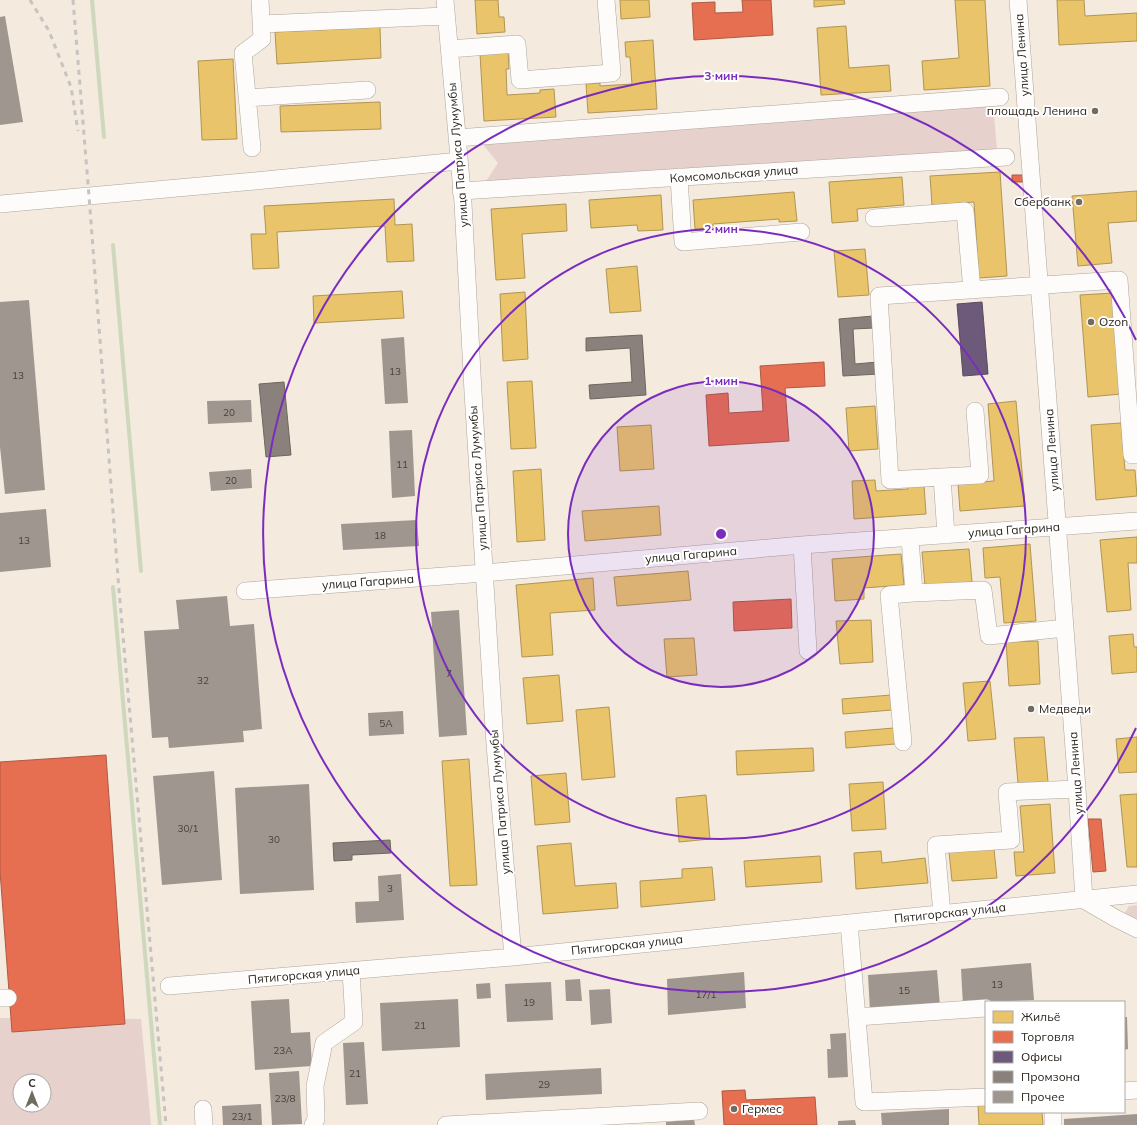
<svg xmlns="http://www.w3.org/2000/svg" width="1137" height="1125" viewBox="0 0 1137 1125" font-family="Mulish,sans-serif">
	<style>
		.green { fill: #e7d1cd; fill-rule: evenodd }
		.homes { fill: #e9c46a; stroke: #b09553 }
		.shops { fill: #e76f51; stroke: #af5942 }
		.offices { fill: #6d597a; stroke: #5a4a5e }
		.industry { fill: #8a817c; stroke: #6e6660 }
		.lines { fill: none; stroke-linecap: round; stroke-linejoin: round }
		.stream { stroke: #ced8bd; stroke-width: 4 }
		.building { fill: #9f968f }
		.minor-casing { stroke: #ada59c; stroke-width: 18 }
		.minor { stroke: #fdfcfa; stroke-width: 17 }
		.rail { stroke: #c6c4c0; stroke-width: 3; stroke-dasharray: 5 5; stroke-linecap: butt }
		.ring { fill: none; stroke: #7b2cbf; stroke-width: 2 }
		.poi-dot { fill: #726b61; stroke: #fff; stroke-width: 1.5 }
		.labels { text-anchor: middle; stroke-width: 4; stroke-linejoin: round; paint-order: stroke }
		.number-label { font-size: 10px; fill: #49423a }
		.street-label { font-size: 12px; fill: #2c261e; stroke: #fff }
		.poi-label { font-size: 12px; fill: #2c261e; stroke: #fff; text-anchor: start }
		.centre { fill: #7b2cbf; stroke: #fff; stroke-width: 2 }
		.ring-label { font-size: 12px; text-anchor: middle; font-weight: bold; fill: #7b2cbf; stroke: #fff; stroke-width: 4; stroke-linejoin: round; paint-order: stroke }
	</style>
	<rect width="100%" height="100%" fill="#f4eade"/>
	<path class="green" d="M993 103 997 150 485 183 498 163 481 142Z
		M1137 905V922L1123 916 1129 906Z
		M0 1018 141 1019 151 1125H0ZM20 1081H44V1105H20Z"/>
	<path class="homes" d="M475 0H498L499 17H504L505 32 477 34Z
		M620 0H649L650 17 621 19Z
		M814 0H844L845 4 814 7Z
		M955 0H985L990 86 924 90 922 61 959 58Z
		M1057 0H1084L1085 16 1137 13V41L1059 45Z
		M846 26 849 68 889 65 891 91 821 95 817 28Z
		M380 27 381 58 277 64 275 32Z
		M653 40 657 109 588 113 586 84 600 83V86L632 84 630 57H626L625 42Z
		M508 52 509 69H506L507 95 540 93V90L554 89 556 117 484 121 480 54Z
		M233 59 237 139 202 140 198 61Z
		M380 102 381 129 281 132 280 106Z
		M1000 172 1007 276 979 278 974 202 932 205 930 176Z
		M902 177 904 205 857 209 858 221 832 223 829 182Z
		M1137 191V221L1108 223 1112 263 1078 266 1072 196Z
		M794 192 797 221 779 222V219L713 224V228L695 229 693 200Z
		M661 195 663 230 638 231 637 225 591 228 589 200Z
		M394 199 395 225 412 224 414 261 387 262 385 226 277 232 279 268 253 269 251 234H266L264 206Z
		M566 204 567 231 522 234 525 278 496 280 491 209Z
		M865 249 869 295 838 297 834 251Z
		M637 266 641 311 610 313 606 269Z
		M402 291 404 318 314 323 313 296Z
		M525 292 528 359 503 361 500 294Z
		M1113 293 1121 394 1088 397 1080 295Z
		M532 381 536 448 511 449 507 382Z
		M1016 401 1025 506 960 511 958 484 994 481 988 404Z
		M875 406 878 449 849 451 846 408Z
		M1121 423 1125 470H1135L1137 496 1096 500 1091 425Z
		M651 425 654 469 620 471 617 427Z
		M541 469 545 540 517 542 513 471Z
		M875 480 876 491 908 489V486L924 485 926 514 854 519 852 481Z
		M659 506 661 535 585 541 582 511Z
		M1137 537V563H1128L1131 610 1107 612 1100 540Z
		M1030 544 1036 621 1004 623 1000 577 985 578 983 548Z
		M969 549 972 582 925 586 922 552Z
		M901 554 904 585 864 588V599L835 601 832 559Z
		M688 571 691 600 617 606 614 577Z
		M593 578 595 610 550 613 553 655 522 657 516 585Z
		M871 620 873 662 840 664 836 621Z
		M1133 634 1134 647H1137V672L1112 674 1109 636Z
		M694 638 697 675 667 677 664 639Z
		M1038 641 1040 684 1009 686 1006 642Z
		M559 675 563 721 527 724 523 678Z
		M990 681 996 739 968 741 963 683Z
		M891 695 892 710 843 714 842 699Z
		M609 707 615 777 582 780 576 710Z
		M894 728 895 744 846 748 845 732Z
		M1044 737 1048 782 1018 783 1014 738Z
		M1137 737V772L1119 773 1116 739Z
		M813 748 814 771 737 775 736 751Z
		M469 759 477 885 450 886 442 761Z
		M566 773 570 822 535 825 531 776Z
		M883 782 886 829 852 831 849 784Z
		M1137 794V867H1127L1120 795Z
		M706 795 710 839 679 842 676 798Z
		M1050 804 1055 873 1016 876 1014 852H1024L1020 806Z
		M571 843 575 886 616 883 618 908 543 914 537 846Z
		M994 849 997 878 952 881 949 852Z
		M881 851 882 863 925 858 928 883 856 889 854 853Z
		M820 856 822 882 746 887 744 861Z
		M712 867 715 900 641 907 640 881 682 878V869Z
		M986 1104V1112H1042L1043 1125H979L978 1105Z"/>
	<path class="shops" d="M742 0H771L773 35 694 40 692 3 715 2V13L743 12Z
		M1012 175H1023V182H1012Z
		M824 362 825 386 785 388 789 441 709 446 706 395 728 393 729 413 763 411 760 366Z
		M791 599 792 628 734 631 733 602Z
		M106 755 125 1024 12 1032 0 871V762Z
		M1088 819H1101L1106 871 1093 872Z
		M745 1090 746 1100 815 1097 817 1125H724L722 1091Z"/>
	<path class="offices" d="M982 302 988 374 963 376 957 304Z"/>
	<path class="industry" d="M873 316 874 328 853 329 855 364 878 362 879 374 843 376 839 319Z
		M642 335 646 395 590 399 589 385 632 382 630 348 586 351V338Z
		M284 382 291 455 266 457 259 384Z
		M390 840 391 853 352 855V860L334 861 333 843Z"/>
	<g class="lines">
		<path class="stream" d="M92 0 104 137
			M113 245 141 571
			M113 587 160 1125"/>
	</g>
	<path class="building" d="M5 16 23 122 0 125V17Z
		M29 300 45 490 5 494 0 447V302Z
		M404 337 408 403 385 404 381 339Z
		M251 400 252 422 208 424 207 401Z
		M412 430 415 496 392 498 389 431Z
		M251 469 252 488 211 491 209 472Z
		M46 509 51 567 0 572V513Z
		M417 520 419 546 343 550 341 524Z
		M227 596 230 626 254 624 262 729 243 731 244 742 169 748 168 737 152 738 144 631 179 629 176 600Z
		M459 610 467 735 439 737 431 612Z
		M403 711 404 734 369 736 368 713Z
		M214 771 222 880 162 885 153 776Z
		M309 784 314 890 240 894 235 788Z
		M401 874 404 920 356 923 355 902 379 901 378 876Z
		M1031 963 1034 1000 986 1002 963 1005 961 969Z
		M937 970 940 1006 870 1011 868 975Z
		M744 972 746 1008 668 1015 667 979Z
		M580 979 582 1001H566L565 980Z
		M551 982 553 1020 507 1022 505 984Z
		M490 983 491 998 477 999 476 984Z
		M610 989 612 1023 591 1025 589 990Z
		M289 999 291 1033 310 1032 312 1066 255 1070 251 1001Z
		M458 999 460 1047 382 1051 380 1003Z
		M1124 1017H1127L1128 1049 1124 1050Z
		M846 1033 848 1077 828 1078 827 1049H831L830 1034Z
		M364 1042 368 1104 346 1105 343 1043Z
		M601 1068 602 1094 486 1100 485 1074Z
		M299 1071 302 1124 272 1125 269 1073Z
		M261 1104 262 1125H223L222 1106Z
		M949 1109V1125H882L881 1113Z
		M1137 1114V1125H1064V1119Z
		M694 1119 695 1125H666V1122Z
		M855 1120 856 1125H838V1121Z"/>
	<g class="lines">
		<defs>
			<path id="minor" d="M445 0 463 203 473 392 495 744 513 957
				M1018 0 1077 789 1084 900
				M261 24 446 16
				M449 49 517 44 520 80 612 73 606 0
				M247 98 367 90
				M457 138 1000 97
				M252 148 243 53 262 39 260 0
				M679 177 683 242 801 232
				M461 191 1006 157
				M0 204 255 181 459 161
				M874 218 965 211 972 290
				M942 477 980 475 975 411
				M946 535 942 477 890 480 879 296 1119 280 1132 455H1137
				M802 545 808 651
				M245 591 484 573 802 545 1137 521
				M914 593 983 590 989 636 1065 628
				M903 742 889 595 914 593 910 538
				M1084 900 1115 918 1137 929
				M942 914 936 845 1011 840 1007 792 1077 789
				M849 923 864 1102 986 1097
				M169 986 513 957 1137 894
				M0 998H8
				M857 1017 986 1008
				M1124 1091 1137 1090
				M203 1109 204 1125
				M1053 1112V1125
				M313 1125 316 1119 315 1086 324 1043 354 1022 351 971
				M446 1125 699 1111"/>
		</defs>
		<use href="#minor" class="minor-casing"/>
		<use href="#minor" class="minor"/>
		<path class="rail" d="M30 0 49 31 71 87 78 131
			M73 0 89 196 119 590 166 1125"/>
	</g>
	<circle cx="721" cy="534" r="153" fill="#7b2cbf" fill-opacity=".12"/>
	<g class="ring">
		<circle cx="721" cy="534" r="153"/>
		<circle cx="721" cy="534" r="305"/>
		<path d="M1136 728A458 458 0 1 1 1136 340"/>
	</g>
	<g class="poi-dot">
		<circle cx="1095" cy="111" r="4"/>
		<circle cx="1079" cy="202" r="4"/>
		<circle cx="1091" cy="322" r="4"/>
		<circle cx="1031" cy="709" r="4"/>
		<circle cx="734" cy="1109" r="4"/>
	</g>
	<g class="labels">
		<g class="number-label">
			<text x="395" y="375">13</text>
			<text x="18" y="379">13</text>
			<text x="229" y="416">20</text>
			<text x="402" y="468">11</text>
			<text x="231" y="484">20</text>
			<text x="380" y="539">18</text>
			<text x="24" y="544">13</text>
			<text x="449" y="677">7</text>
			<text x="203" y="684">32</text>
			<text x="386" y="727">5А</text>
			<text x="188" y="832">30/1</text>
			<text x="274" y="843">30</text>
			<text x="390" y="892">3</text>
			<text x="997" y="988">13</text>
			<text x="904" y="994">15</text>
			<text x="706" y="998">17/1</text>
			<text x="529" y="1006">19</text>
			<text x="420" y="1029">21</text>
			<text x="283" y="1054">23А</text>
			<text x="355" y="1077">21</text>
			<text x="544" y="1088">29</text>
			<text x="285" y="1102">23/8</text>
			<text x="242" y="1120">23/1</text>
		</g>
		<g class="street-label">
			<text transform="translate(1022 55) rotate(-94)" y="4">улица Ленина</text>
			<text transform="translate(458 155) rotate(-95)" y="4">улица Патриса Лумумбы</text>
			<text transform="translate(734 174) rotate(-4)" y="4">Комсомольская улица</text>
			<text transform="translate(1052 450) rotate(-94)" y="4">улица Ленина</text>
			<text transform="translate(478 478) rotate(-94)" y="4">улица Патриса Лумумбы</text>
			<text transform="translate(1014 530) rotate(-4)" y="4">улица Гагарина</text>
			<text transform="translate(691 555) rotate(-5)" y="4">улица Гагарина</text>
			<text transform="translate(368 582) rotate(-4)" y="4">улица Гагарина</text>
			<text transform="translate(1076 773) rotate(-94)" y="4">улица Ленина</text>
			<text transform="translate(500 802) rotate(-95)" y="4">улица Патриса Лумумбы</text>
			<text transform="translate(950 913) rotate(-6)" y="4">Пятигорская улица</text>
			<text transform="translate(627 945) rotate(-6)" y="4">Пятигорская улица</text>
			<text transform="translate(304 975) rotate(-5)" y="4">Пятигорская улица</text>
		</g>
		<g class="poi-label">
			<text x="1087" y="115" text-anchor="end">площадь Ленина</text>
			<text x="1071" y="206" text-anchor="end">Сбербанк</text>
			<text x="1099" y="326">Ozon</text>
			<text x="1039" y="713">Медведи</text>
			<text x="742" y="1113">Гермес</text>
		</g>
	</g>
	<circle cx="721" cy="534" r="6" class="centre"/>
	<g class="ring-label">
		<text x="721" y="80">3 мин</text>
		<text x="721" y="233">2 мин</text>
		<text x="721" y="385">1 мин</text>
	</g>
	<rect x="985" y="1001" width="140" height="112" fill="#ffffff" stroke="#aba8a5"/>
	<rect x="993" y="1011" width="20" height="12" fill="#e9c46a" stroke="#aba8a5"/>
	<text x="1021" y="1021" font-size="12" fill="#2c261e">Жильё</text>
	<rect x="993" y="1031" width="20" height="12" fill="#e76f51" stroke="#aba8a5"/>
	<text x="1021" y="1041" font-size="12" fill="#2c261e">Торговля</text>
	<rect x="993" y="1051" width="20" height="12" fill="#6d597a" stroke="#aba8a5"/>
	<text x="1021" y="1061" font-size="12" fill="#2c261e">Офисы</text>
	<rect x="993" y="1071" width="20" height="12" fill="#8a817c" stroke="#aba8a5"/>
	<text x="1021" y="1081" font-size="12" fill="#2c261e">Промзона</text>
	<rect x="993" y="1091" width="20" height="12" fill="#9f968f" stroke="#aba8a5"/>
	<text x="1021" y="1101" font-size="12" fill="#2c261e">Прочее</text>
	<g transform="translate(32 1093)"><circle r="19" fill="#ffffff" stroke="#aba8a5"/>
	<path d="M0-3L7 15L0 10L-7 15Z" fill="#726b61"/>
	<text y="-6" font-size="11" font-weight="bold" text-anchor="middle" fill="#2c261e">С</text>
	</g>
</svg>
